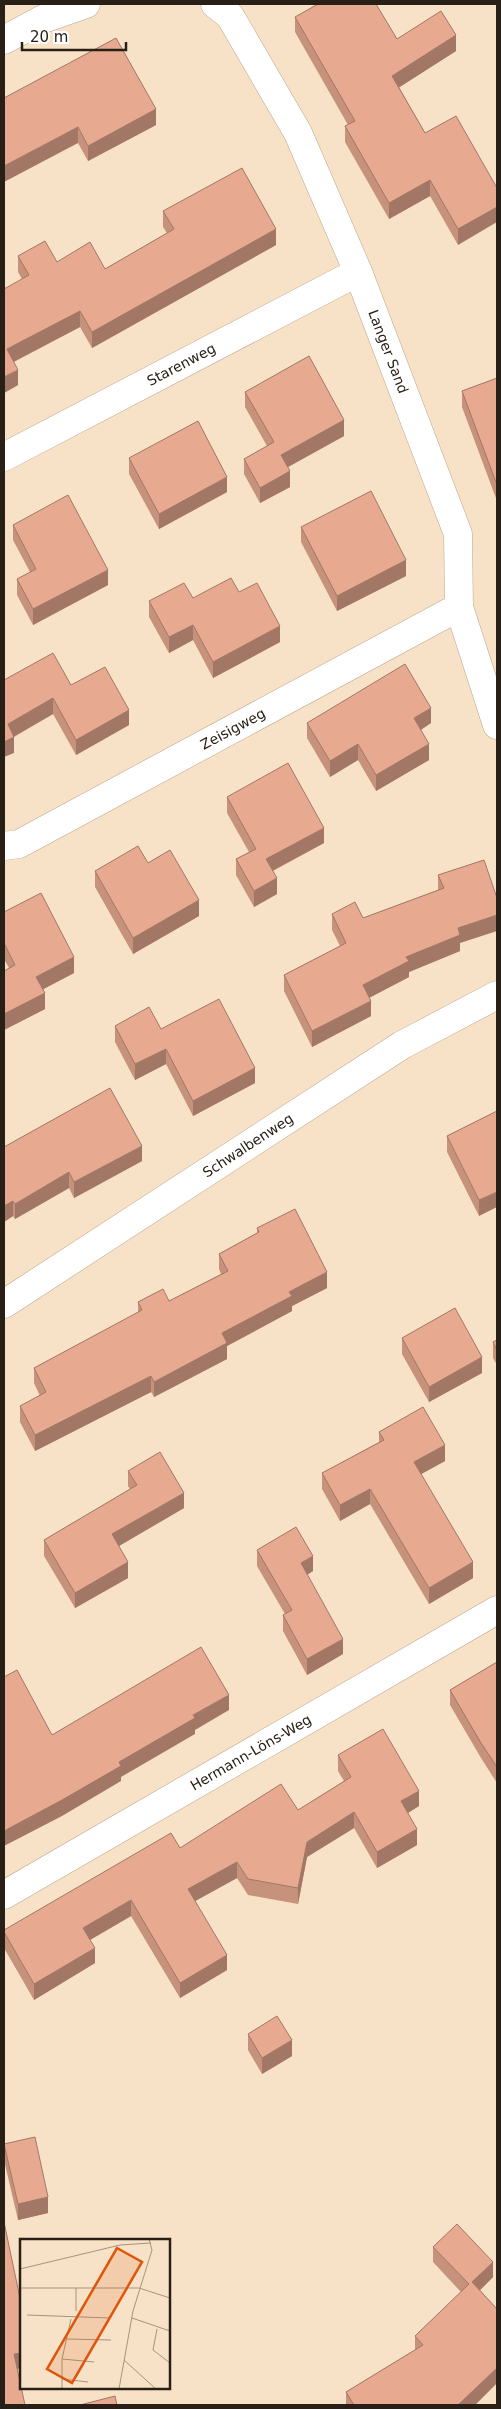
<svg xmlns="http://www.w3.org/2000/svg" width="501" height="2409" viewBox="0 0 501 2409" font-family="'DejaVu Sans',sans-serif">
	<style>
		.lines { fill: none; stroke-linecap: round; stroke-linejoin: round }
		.minor-casing { stroke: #bba78d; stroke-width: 29 }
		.minor { stroke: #fff; stroke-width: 28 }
		.wall { fill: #c7927c }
		.shaded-wall { fill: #a27765 }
		.building { fill: #e7aa90; stroke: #a27765 }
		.labels { text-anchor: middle; stroke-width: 5; stroke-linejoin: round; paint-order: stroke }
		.street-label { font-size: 14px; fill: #282016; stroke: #fff }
		.inset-road { fill: none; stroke: #a49480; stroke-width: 1 }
		.view { fill: #de560c; fill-opacity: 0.15; stroke: #de560c; stroke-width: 2.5 }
		.inset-edge { fill: none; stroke: #282016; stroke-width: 2.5 }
	</style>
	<rect width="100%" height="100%" fill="#f7e2c7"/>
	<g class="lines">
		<defs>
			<g id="minor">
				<path id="s1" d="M215 4 230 16 298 133 358 272 458 534 459 607 497 725"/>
				<path d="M4 40 43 19 86 4"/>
				<path id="s2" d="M4 457 358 272"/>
				<path id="s3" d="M4 846 19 844 459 607"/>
				<path id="s4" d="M4 1304 402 1045 497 995"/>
				<path id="s5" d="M4 1895 497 1610"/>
			</g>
		</defs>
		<use href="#minor" class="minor-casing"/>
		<use href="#minor" class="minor"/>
	</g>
	<path class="wall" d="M295 17 397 39 456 51 399 87 425 133 497 188 458 245 430 196 389 219 345 142V126L348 125 295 32Z
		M4 98 156 125 88 161 78 143Z
		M163 211 276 245 92 348 80 327 14 362 18 385 4 393 22 279 18 272V256L105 269 167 233 163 227Z
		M497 378V501L462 407V391Z
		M245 392 344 436 287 467 290 487 260 503 244 474V459L267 446 245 407Z
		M129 458 227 492 159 529 129 474Z
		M13 525 108 585 33 625 17 595V579L30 572 13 540Z
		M301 527 406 576 337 611 301 542Z
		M239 592 280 642 213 678 193 640 169 653 149 617V601L193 598Z
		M4 680 71 685 129 725 76 755 53 714 14 737V753Z
		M307 723H431L421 730 429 760 376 791 358 760 330 777 307 738Z
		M227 797 324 843 273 871 277 894 254 907 236 875V859L249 852 227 813Z
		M484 860 460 943V951L409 972V977L369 998 371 1016 312 1047 284 991V975L340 946 332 930V914L363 918 438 890V875Z
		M148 863 199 916 133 954 95 887V871Z
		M4 912 74 973 43 989 45 1009 4 1030V971L9 968 4 959Z
		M115 1026 161 1029 255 1083 193 1116 166 1064 135 1080 115 1042Z
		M497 1111 479 1216 447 1152V1136Z
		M4 1147 142 1161 74 1198 69 1188 15 1219 13 1216 4 1222Z
		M257 1228 327 1288 292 1306V1311L227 1346V1359L154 1397 151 1392 35 1451 20 1422V1406L40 1396 34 1383V1368L138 1313V1302L169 1301 221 1274 219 1269V1254L257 1233Z
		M402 1338 482 1373 429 1402 402 1354Z
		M497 1340V1365L493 1358V1342Z
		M379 1432 445 1461 421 1474 473 1578 429 1604 370 1504 340 1521 322 1489V1473L379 1442Z
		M128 1471 184 1508 119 1546 128 1578 75 1608 44 1556V1540L130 1489 128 1486Z
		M497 1473V1493L496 1490V1474Z
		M257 1550 313 1571 307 1575 343 1654 307 1675 283 1631V1615L285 1614 257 1566Z
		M497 1662V1783L481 1758 450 1705V1690Z
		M338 1755 419 1806 408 1813 417 1845 377 1868 354 1828 307 1857 298 1904 248 1895 237 1878 195 1901 227 1970 180 1998 131 1916 90 1940 95 1963 34 2000 4 1948V1930L180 1848 298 1810 344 1781 338 1771Z
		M248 2034 292 2056 262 2074 248 2050Z
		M4 2144 48 2213 18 2220 4 2160Z
		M433 2247 493 2277 480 2290 497 2309V2383L475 2405H346V2392L415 2350V2336L461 2292 433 2262Z"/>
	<path class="shaded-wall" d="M456 35V51L392 92V76Z
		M156 109V125L88 161V146Z
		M78 127V143L4 182V166Z
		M430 180V196L389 219V203Z
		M497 207V222L458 245V229Z
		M276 229V245L92 348V332Z
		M80 311V327L7 365V349Z
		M18 370V385L4 393V377Z
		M344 420V436L281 471V455Z
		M290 471V487L260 503V488Z
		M227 477V492L159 529V514Z
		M406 560V576L337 611V596Z
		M108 570V585L33 625V609Z
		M193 625V640L169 653V637Z
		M280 626V642L213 678V662Z
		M53 698V714L11 738 14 737V753L4 757V742L8 724Z
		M431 708V723L414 734V718Z
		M129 710V725L76 755V740Z
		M358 744V760L330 777V761Z
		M429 744V760L376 791V775Z
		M324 828V843L266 874V859Z
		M277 878V894L254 907V891Z
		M199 900V916L133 954V938Z
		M497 915V931L460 943V951L409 972V977L363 1001V985L406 957 458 928Z
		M74 957V973L36 993V977Z
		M45 993V1009L4 1030V1014Z
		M371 1001V1016L312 1047V1031Z
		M166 1049V1064L135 1080V1064Z
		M255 1068V1083L193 1116V1101Z
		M142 1146V1161L74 1198V1182Z
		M69 1172V1188L15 1219V1204Z
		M497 1192V1207L479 1216V1200Z
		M13 1201V1216L4 1222V1206Z
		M327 1272V1288L292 1306V1311L227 1346V1359L154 1397V1382L222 1333 289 1292Z
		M482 1357V1373L429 1402V1387Z
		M151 1376V1392L35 1451V1435Z
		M445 1445V1461L414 1478V1462Z
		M370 1489V1504L340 1521V1505Z
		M184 1493V1508L112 1550V1534Z
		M313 1556V1571L301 1578V1563Z
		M128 1562V1578L75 1608V1593Z
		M473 1562V1578L429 1604V1588Z
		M343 1639V1654L307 1675V1659Z
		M229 1695V1710L195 1730V1734L121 1777V1781L62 1816 4 1846V1831L119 1762 193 1715Z
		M419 1791V1806L401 1817V1801Z
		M354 1812V1828L307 1857 298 1904V1888L307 1842Z
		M417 1829V1845L377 1868V1852Z
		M237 1862V1878L188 1905V1889Z
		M131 1900V1916L83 1944V1928Z
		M95 1948V1963L34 2000V1984Z
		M227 1955V1970L180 1998V1983Z
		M292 2040V2056L262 2074V2058Z
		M48 2197V2213L18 2220V2204Z
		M493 2262V2277L472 2298V2282Z
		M21 2353V2368L14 2370V2354Z
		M497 2368V2383L475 2405H458Z"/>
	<path class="building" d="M318 4H376L397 39 441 11 456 35 392 76 425 133 456 116 497 188V207L458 229 430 180 389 203 345 126 355 121 295 17Z
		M116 38 156 109 88 146 78 127 4 166V98Z
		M242 168 276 229 92 332 80 311 7 349 18 370 4 377V289L29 275 18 256 45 241 57 262 90 242 105 269 174 229 163 211Z
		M309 356 344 420 281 455 290 471 260 488 244 459 274 442 245 392Z
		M497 378V485L462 391Z
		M198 421 227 477 159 514 129 458Z
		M371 491 406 560 337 596 301 527Z
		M68 495 108 570 33 609 17 579 36 569 13 525Z
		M231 578 239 592 257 583 280 626 213 662 193 625 169 637 149 601 184 583 193 598Z
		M53 653 71 685 105 667 129 710 76 740 53 698 8 724 14 737 4 742V680Z
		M405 664 431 708 414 718 429 744 376 775 358 744 330 761 307 723Z
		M288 763 324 828 266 859 277 878 254 891 236 859 256 849 227 797Z
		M138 846 148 863 170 850 199 900 133 938 95 871Z
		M484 860 497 898V915L458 928 460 935 406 957 409 961 363 985 371 1001 312 1031 284 975 346 943 332 914 355 902 363 918 444 888 438 875Z
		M41 893 74 957 36 977 45 993 4 1014V971L15 965 4 943V912Z
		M219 999 255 1068 193 1101 166 1049 135 1064 115 1026 149 1007 161 1029Z
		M110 1088 142 1146 74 1182 69 1172 15 1204 13 1201 4 1206V1147Z
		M497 1111V1192L479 1200 447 1136Z
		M295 1209 327 1272 289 1292 292 1296 222 1333 227 1343 154 1382 151 1376 35 1435 20 1406 46 1392 34 1368 142 1310 138 1302 163 1289 169 1301 228 1271 219 1254 259 1232 257 1228Z
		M455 1308 482 1357 429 1387 402 1338Z
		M497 1340V1350L493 1342Z
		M423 1407 445 1445 414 1462 473 1562 429 1588 370 1489 340 1505 322 1473 384 1440 379 1432Z
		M160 1452 184 1493 112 1534 128 1562 75 1593 44 1540 137 1485 128 1471Z
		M296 1527 313 1556 301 1563 343 1639 307 1659 283 1615 292 1610 257 1550Z
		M201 1647 229 1695 193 1715 195 1718 119 1762 121 1766 62 1800 4 1831V1677L17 1670 52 1735Z
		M497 1662V1767L481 1743 450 1690Z
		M383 1729 419 1791 401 1801 417 1829 377 1852 354 1812 307 1842 298 1888 248 1879 237 1862 188 1889 227 1955 180 1983 131 1900 83 1928 95 1948 34 1984 4 1932V1930L171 1833 180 1848 281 1784 298 1810 351 1777 338 1755Z
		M277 2016 292 2040 262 2058 248 2034Z
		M35 2137 48 2197 18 2204 4 2144Z
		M4 2222 21 2303V2353L14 2354 25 2405H4Z
		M457 2224 493 2262 472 2282 497 2309V2368L458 2405H354L346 2392 423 2345 415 2336 469 2284 433 2247Z
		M115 2396 117 2405H80Z"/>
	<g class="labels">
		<g class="street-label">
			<text dy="5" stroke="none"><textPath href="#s1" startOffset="391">Langer Sand</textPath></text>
			<text dy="5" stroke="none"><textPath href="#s2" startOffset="200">Starenweg</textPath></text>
			<text dy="5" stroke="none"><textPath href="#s3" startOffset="258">Zeisigweg</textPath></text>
			<text dy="5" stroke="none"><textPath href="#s4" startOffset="291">Schwalbenweg</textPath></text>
			<text dy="5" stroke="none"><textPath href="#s5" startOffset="285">Hermann-Löns-Weg</textPath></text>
		</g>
	</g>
	<g transform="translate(20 2239)">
		<rect width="150" height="150" fill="#f7e2c7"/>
		<path class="inset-road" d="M0 30 100 6 131 4M0 49H119L150 59M56 72V49M7 76 90 79M112 79 150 92M137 90 133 111 150 124M47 100 91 101M42 120 74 123M104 121 136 150M42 140 68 143M42 150V120L51 80M99 150 113 72 132 11 129 0"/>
		<path class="view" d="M97 9 122 23 52 144 27 130Z"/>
		<rect width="150" height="150" class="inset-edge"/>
	</g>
	<rect width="501" height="2409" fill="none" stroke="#282016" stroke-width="10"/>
	<path d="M22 42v8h104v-8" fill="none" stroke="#282016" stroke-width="2.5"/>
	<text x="30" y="42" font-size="15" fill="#282016" stroke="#ffffff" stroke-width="4" paint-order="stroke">20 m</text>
</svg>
